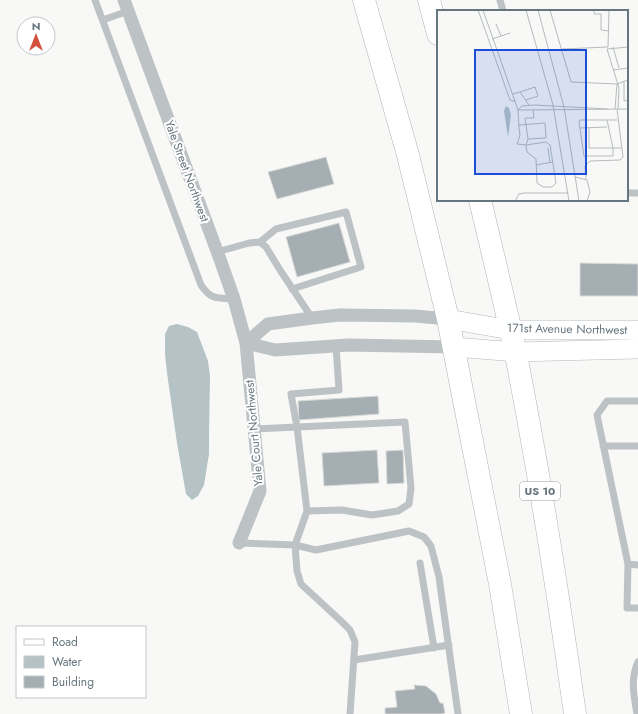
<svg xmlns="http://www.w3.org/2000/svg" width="638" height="714" viewBox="0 0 638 714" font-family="Jost,sans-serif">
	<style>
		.water { fill: #b6c3c6 }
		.building { fill: #a5aeb2; stroke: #dadad8 }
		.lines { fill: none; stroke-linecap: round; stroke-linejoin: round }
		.secondary-casing { stroke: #b2b8bc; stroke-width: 20 }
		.highway-casing { stroke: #b1b6b9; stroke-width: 23 }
		.lane { stroke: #bdc2c5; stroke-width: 7 }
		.street { stroke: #bdc2c5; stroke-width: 13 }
		.secondary { stroke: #fff; stroke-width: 19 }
		.highway { stroke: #fff; stroke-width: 22 }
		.labels { text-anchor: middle; stroke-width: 4; stroke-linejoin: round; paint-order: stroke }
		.shield { fill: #fff; stroke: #949fa5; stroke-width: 1 }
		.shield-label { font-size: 11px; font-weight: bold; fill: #66767e }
		.street-label { font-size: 12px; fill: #66767e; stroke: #fff }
		.inset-road { fill: none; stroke: #b5bcbf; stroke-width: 1 }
		.view { fill: #1d4ed8; fill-opacity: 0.15; stroke: #1d4ed8; stroke-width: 2 }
		.inset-edge { fill: none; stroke: #66767e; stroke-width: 2 }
	</style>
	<rect width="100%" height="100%" fill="#f8f8f6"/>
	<path class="water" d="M177 324 188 327 197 332 208 361 210 376 209 435V454L204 485 198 496 192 500 186 494 177 443 167 373 165 354V334L169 326Z"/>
	<path class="building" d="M326 157 334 184 277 199 268 172Z
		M339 223 350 262 297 277 286 237Z
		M580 263 638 264V296H580Z
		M378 396 379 414 299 420 298 401Z
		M377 450 379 483 324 486 322 453Z
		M403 450 404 483 387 484 386 451Z
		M414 685 426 686 436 694 440 703H443L445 713 441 714H385V708L397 707 395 691 415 689Z"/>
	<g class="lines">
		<defs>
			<path id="secondary" d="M448 319 510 330H638
				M454 347 515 352 638 349"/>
			<path id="highway" d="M364 0 408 155 448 319 500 584 521 714
				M429 0 438 34
				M480 200C492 250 504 300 515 350 539 471 558 592 575 714"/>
		</defs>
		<use href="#secondary" class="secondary-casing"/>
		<use href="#highway" class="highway-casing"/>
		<path class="lane" d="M95 0 201 285C211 300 217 298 234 299
			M500 0 503 11
			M103 20 128 11
			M627 193H638
			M260 242 276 229 346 212 361 267 292 289
			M217 252 249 243 260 242 266 247 280 270 312 318
			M638 401H607L597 415 628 564 627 608H638
			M254 429 405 422 411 488 409 504 398 511 372 515 342 510 307 511 295 545 297 571 301 584 341 621 350 630 355 642 350 714
			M603 446H638
			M307 511 297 427 291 394 339 390 336 346
			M239 543 295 545 316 550 409 531 424 537 431 546 439 577 458 714
			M420 563 434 648
			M628 564 638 565
			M354 660 449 645
			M637 714C634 696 630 679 638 662"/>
		<path class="street" d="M124 0 221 262 234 299 246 343 260 491 239 543
			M246 343 268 324 312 318 340 315 415 316 448 319
			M246 343 275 350 349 345 454 347"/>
		<use href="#secondary" class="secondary"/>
		<use href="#highway" class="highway"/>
	</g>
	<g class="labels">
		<rect class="shield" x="520" y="482" width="40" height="18" rx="3"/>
		<g class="shield-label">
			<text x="540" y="495">US 10</text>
		</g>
		<g class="street-label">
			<text transform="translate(187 171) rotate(70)" y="4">Yale Street Northwest</text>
			<text transform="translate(567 329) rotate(1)" y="4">171st Avenue Northwest</text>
			<text transform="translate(254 433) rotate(-95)" y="4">Yale Court Northwest</text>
		</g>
	</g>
	<g transform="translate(437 10)">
		<rect width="191" height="191" fill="#f8f8f6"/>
		<path d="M69 96 72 98 74 105 71 127 67 101Z" fill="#b6c3c6"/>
		<path class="inset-road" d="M41 0 73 90 79 92M46 0 81 100 82 119 83 125 80 134 89 135 90 142 99 149 100 173 106 177H115L119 173 113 135 109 132 89 135 91 129 109 128 108 113 82 115M89 0 116 95 132 191M101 0 127 97 142 191M113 0 134 72 180 74 191 70M157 0V4H164V20L172 21M59 14 64 26M55 29 73 23M176 37 182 58M125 39 171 37 172 0M176 60 191 58M187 71V91L191 90M83 82 98 77 101 86 89 90M76 84 83 82 92 95M178 99 180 74M181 99 182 78 170 39 191 37M81 100 191 99M81 100 85 96 97 95 171 99M180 110H143L142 112 147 146H176V138H184M152 117V138H176L170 110M143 118 170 117M91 129 88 108H97L96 100M111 138 113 153M99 155 116 152M138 167 150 170 153 182 150 191M149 169 148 156 153 151 183 150 186 147 180 99M78 191 82 184 87 183H131"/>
		<path class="view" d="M38 40H149V164H38Z"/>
		<rect width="191" height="191" class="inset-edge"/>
	</g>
	<rect x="16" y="626" width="130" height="72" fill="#ffffff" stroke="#c2c8cb"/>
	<rect x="24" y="639" width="20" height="6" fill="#ffffff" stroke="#c2c8cb"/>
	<text x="52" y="646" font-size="12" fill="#66767e">Road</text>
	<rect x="24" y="656" width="20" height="12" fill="#b6c3c6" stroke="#c2c8cb"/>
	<text x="52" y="666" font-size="12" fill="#66767e">Water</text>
	<rect x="24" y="676" width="20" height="12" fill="#a5aeb2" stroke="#c2c8cb"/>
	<text x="52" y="686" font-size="12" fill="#66767e">Building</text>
	<g transform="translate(36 36)"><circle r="19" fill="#ffffff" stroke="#c2c8cb"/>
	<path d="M0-3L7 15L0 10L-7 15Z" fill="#d3503a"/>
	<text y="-6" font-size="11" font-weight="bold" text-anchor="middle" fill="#66767e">N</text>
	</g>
</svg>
